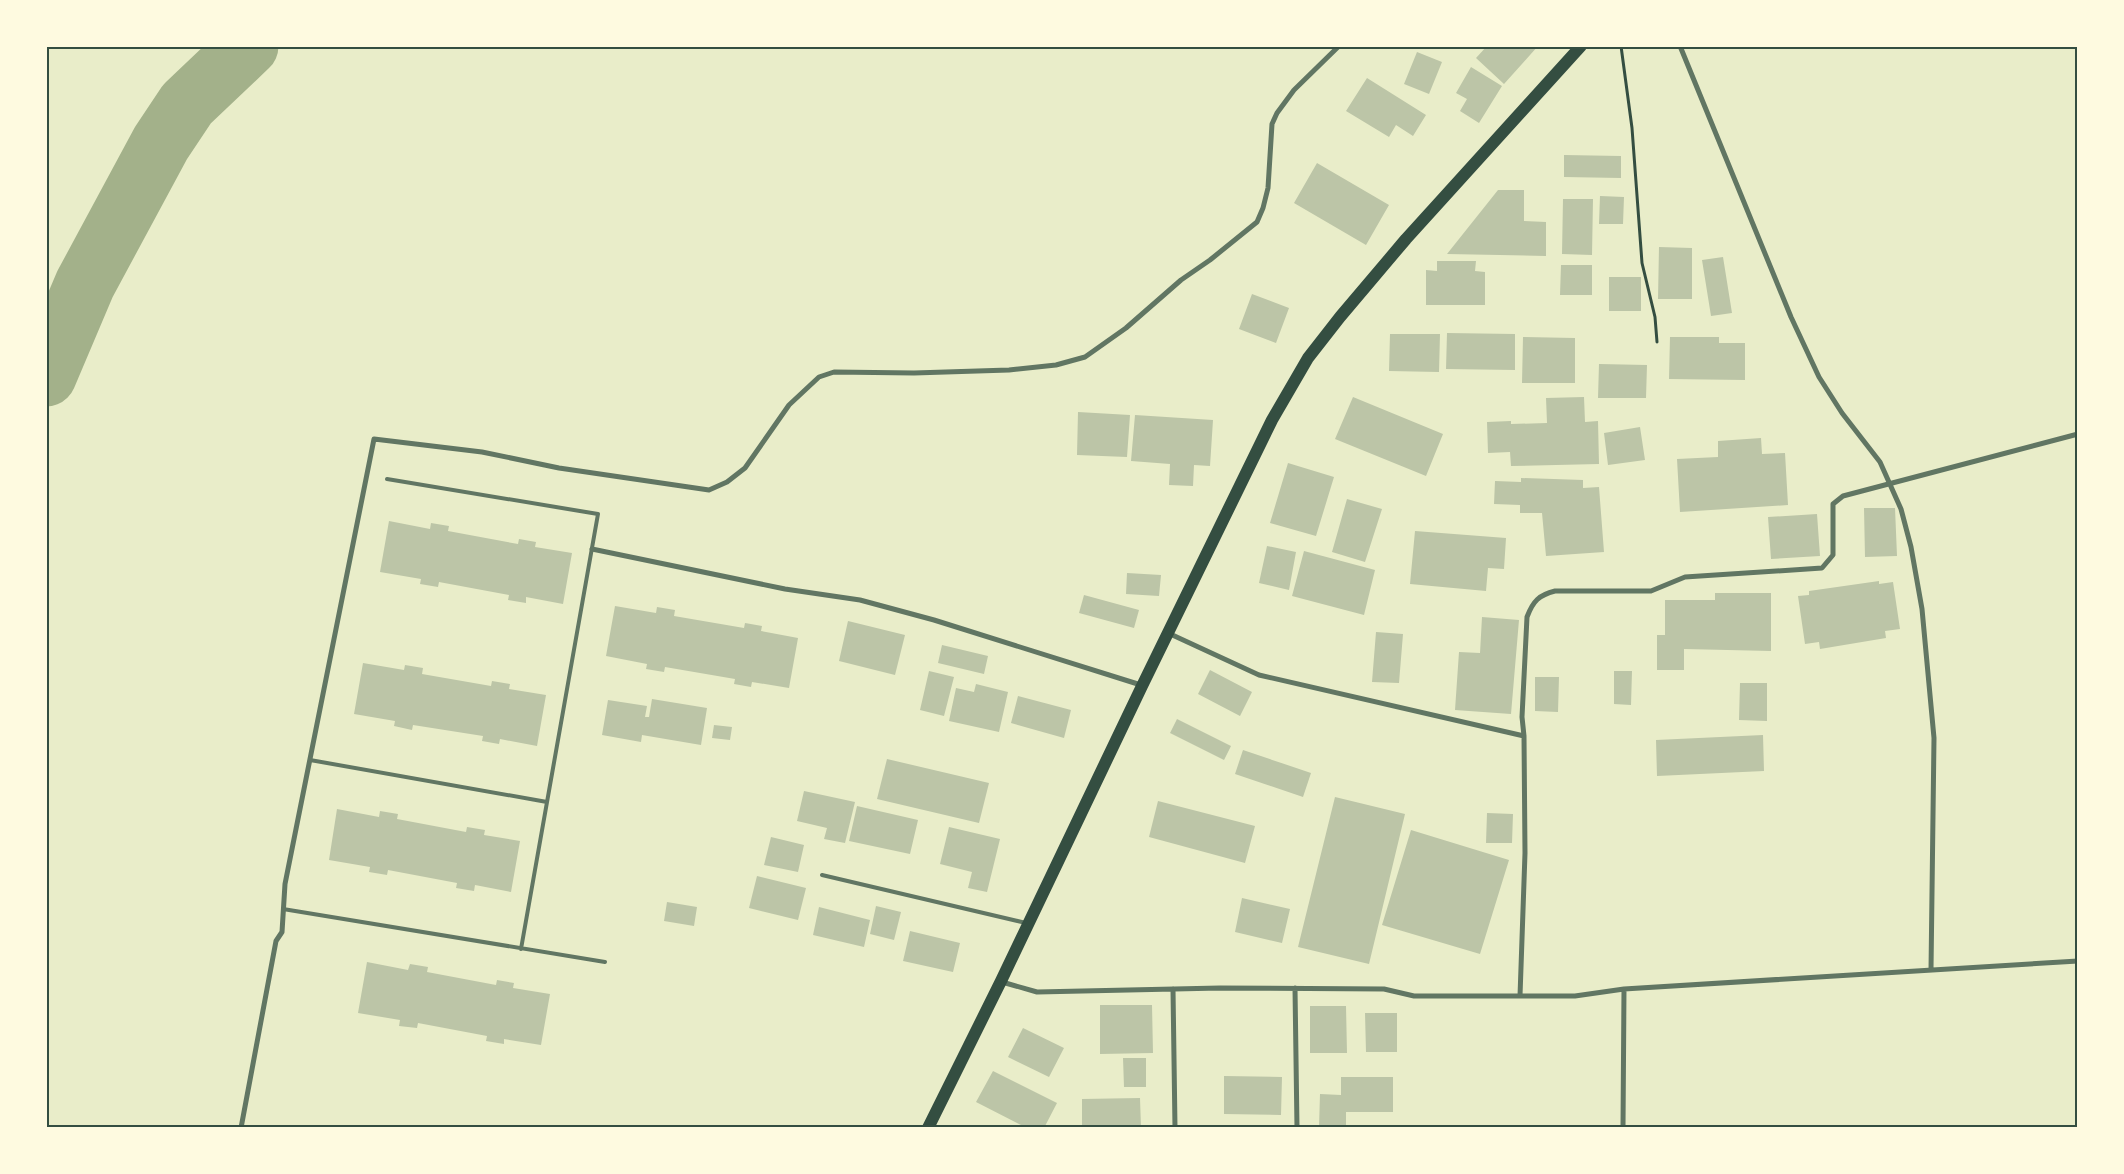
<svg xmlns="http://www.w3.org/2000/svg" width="2124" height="1174" viewBox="0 0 2124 1174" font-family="'Space Grotesk',sans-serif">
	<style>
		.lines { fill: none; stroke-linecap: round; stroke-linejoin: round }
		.river { stroke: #a3b18a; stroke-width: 61 }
		.building { fill: #bcc5a7 }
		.path { stroke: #344e41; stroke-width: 3 }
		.service { stroke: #617663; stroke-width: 4 }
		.minor { stroke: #617663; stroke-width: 5 }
		.primary { stroke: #344e41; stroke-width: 12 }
		.neatline { fill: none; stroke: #344e41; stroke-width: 2 }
	</style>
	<rect width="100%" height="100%" fill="#e9edc9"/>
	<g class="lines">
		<path class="river" d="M46 376 85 284 161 143 187 104 248 46"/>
	</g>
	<path class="building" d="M1487 46H1538L1504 84 1476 58Z
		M1417 52 1442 62 1429 94 1404 84Z
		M1471 67 1502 86 1479 123 1460 111 1467 99 1456 93Z
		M1367 78 1426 115 1413 136 1396 125 1389 137 1346 111Z
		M1564 155 1621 156V178L1564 177Z
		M1317 163 1389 205 1366 245 1294 203Z
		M1498 190H1524V221L1546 222V256L1447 254Z
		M1600 196 1624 197 1623 224H1599Z
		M1563 199H1593L1592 255 1562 254Z
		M1659 247 1692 248V299H1658Z
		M1723 257 1732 313 1711 316 1702 260Z
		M1437 261H1476L1475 271 1485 272V305H1426V270L1437 271Z
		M1561 265H1592V295H1560Z
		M1609 277H1641V311H1609Z
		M1252 294 1289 308 1276 343 1239 329Z
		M1447 333 1515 334V370L1446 369Z
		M1390 334H1440L1439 372 1389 371Z
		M1523 337 1575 338V383H1522Z
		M1670 337H1719V343H1745V380L1669 379Z
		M1599 364 1647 365 1646 398H1598Z
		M1353 397 1443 434 1426 476 1335 439Z
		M1584 397 1585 422 1598 421 1599 464 1511 466 1510 452 1488 453 1487 422 1511 421V424L1547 423 1546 398Z
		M1078 412 1130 415 1127 457 1077 455Z
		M1135 415 1213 420 1210 466 1194 465 1193 486 1169 485 1170 464 1131 461Z
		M1640 427 1645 460 1608 465 1604 433Z
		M1761 438 1762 454 1785 453 1788 505 1680 512 1677 459 1718 457V441Z
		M1288 463 1334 477 1316 536 1270 523Z
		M1521 478 1583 480V488L1599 487 1604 552 1546 556 1542 513H1520V505L1494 504 1495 481 1521 482Z
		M1347 499 1382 509 1365 562 1332 552Z
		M1864 508H1895L1897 556 1865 557Z
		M1817 514 1820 556 1771 559 1768 517Z
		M389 521 430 529 431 523 449 526 448 531 518 544 519 539 536 542 535 547 572 553 563 604 526 597V603L508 600 509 595 439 582 438 587 420 584 421 579 380 572Z
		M1415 531 1506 538 1504 569 1488 568 1486 591 1410 584Z
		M1267 546 1296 552 1289 590 1259 583Z
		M1304 551 1375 570 1364 615 1292 596Z
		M1127 573 1161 575 1159 596 1126 594Z
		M1879 581V584L1893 582 1900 629 1885 631 1886 638 1820 649 1819 642 1805 644 1798 596 1809 595V591Z
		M1715 593H1771V651L1684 649V670H1657V635H1665V600H1715Z
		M1084 595 1139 610 1134 628 1079 613Z
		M615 606 656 613 657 607 675 610 674 616 744 628 745 623 762 626 761 631 798 638 789 688 752 682 751 687 734 684 735 679 665 667 664 672 646 669 647 664 606 656Z
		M1482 617 1519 620 1511 714 1455 710 1459 652 1480 653Z
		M848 621 905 635 895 675 839 661Z
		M1376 632 1403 634 1399 683 1372 682Z
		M942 645 988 656 984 674 938 663Z
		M363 663 404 670 405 665 423 668 422 674 491 686 492 681 510 684 509 689 546 695 537 746 500 739 499 744 482 741 483 736 413 725 412 730 394 726 395 721 354 714Z
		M1210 670 1252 692 1240 716 1198 694Z
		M929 671 954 677 944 716 920 710Z
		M1614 671H1632L1631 705 1614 704Z
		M1535 677H1559L1558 712 1535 711Z
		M1740 683H1767V721L1739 720Z
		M976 684 1008 692 999 732 949 721 956 688 974 692Z
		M1018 696 1071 710 1064 738 1011 723Z
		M652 699 707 708 701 745 642 735 641 742 602 735 608 700 647 706 645 717H649Z
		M1177 719 1231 746 1224 760 1170 733Z
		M714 725 732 727 730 740 712 738Z
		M1763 735 1764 771 1657 776 1656 740Z
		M1243 750 1311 773 1303 797 1235 774Z
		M887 759 989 783 979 823 877 799Z
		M804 791 855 802 845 843 824 839 827 828 797 821Z
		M1335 797 1405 814 1369 964 1298 947Z
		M1158 801 1255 826 1245 863 1149 837Z
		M857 806 918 820 910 854 849 841Z
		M337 809 379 817 380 811 398 814 397 819 466 832 467 827 485 830 484 835 520 841 511 892 475 885 474 891 456 888 457 883 388 870 387 875 369 872 370 867 329 860Z
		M1487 813 1513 814 1512 843H1486Z
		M949 827 1000 839 987 892 968 888 972 872 940 864Z
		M1411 830 1509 860 1480 954 1382 925Z
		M771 837 804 845 798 872 764 865Z
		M757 876 806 888 798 920 749 908Z
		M1242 898 1290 909 1282 943 1235 932Z
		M667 902 697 907 694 926 664 921Z
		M876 906 901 912 894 940 870 934Z
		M819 907 870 920 864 947 813 935Z
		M910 931 960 943 953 972 903 961Z
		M367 962 408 970 410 964 428 967 427 972 496 985 497 980 514 983 513 988 550 994 541 1045 504 1039V1044L486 1041 487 1036 418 1023 417 1028 399 1026 400 1020 358 1013Z
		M1100 1005H1152L1153 1053 1100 1054Z
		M1310 1006H1346L1347 1053H1310Z
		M1365 1013H1397V1052H1366Z
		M1023 1028 1064 1048 1049 1077 1008 1057Z
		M1123 1058H1146V1087H1124Z
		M993 1071 1057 1103 1044 1128H1027L976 1102Z
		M1224 1076 1282 1077 1281 1115 1224 1114Z
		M1341 1077H1393V1112H1346V1128H1319L1320 1094 1341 1095Z
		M1140 1098 1141 1128H1082V1099Z"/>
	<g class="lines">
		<path class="path" d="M1621 46 1632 128 1642 263 1655 317 1657 342"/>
		<path class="service" d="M387 479 598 514 521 949
			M310 760 547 802
			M822 875 1026 923
			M283 909 605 962"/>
		<path class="minor" d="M1680 46 1791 317 1819 377 1842 413 1880 462 1901 509 1911 547 1922 609 1934 738 1931 970
			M592 549 785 589 860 600 934 620 1141 685
			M1168 633 1259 675 1524 736
			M1002 982 1037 992 1220 988 1384 989 1414 996H1575L1624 989 2078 961
			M1295 988 1297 1128
			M1173 989 1175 1128
			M1520 996 1525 853 1524 736 1522 717 1527 617C1533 601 1539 595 1555 591H1651L1685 577 1822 568 1833 555V504L1843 496 2078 434
			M241 1128 276 941 282 932 285 884 374 439 482 452 559 468 709 490 727 482 745 468 789 405 819 377 834 372 914 373 1009 370 1056 365 1085 357 1126 328 1181 280 1210 260 1257 222 1263 208 1268 188 1272 124 1277 113 1294 90 1339 46
			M1623 1128 1624 989"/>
		<path class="primary" d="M928 1128 1001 981 1142 686 1272 420 1308 358 1340 317 1406 239 1581 46"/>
	</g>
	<rect width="2124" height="1174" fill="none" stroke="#fefae0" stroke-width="95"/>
	<rect x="48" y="48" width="2028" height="1078" class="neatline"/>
</svg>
